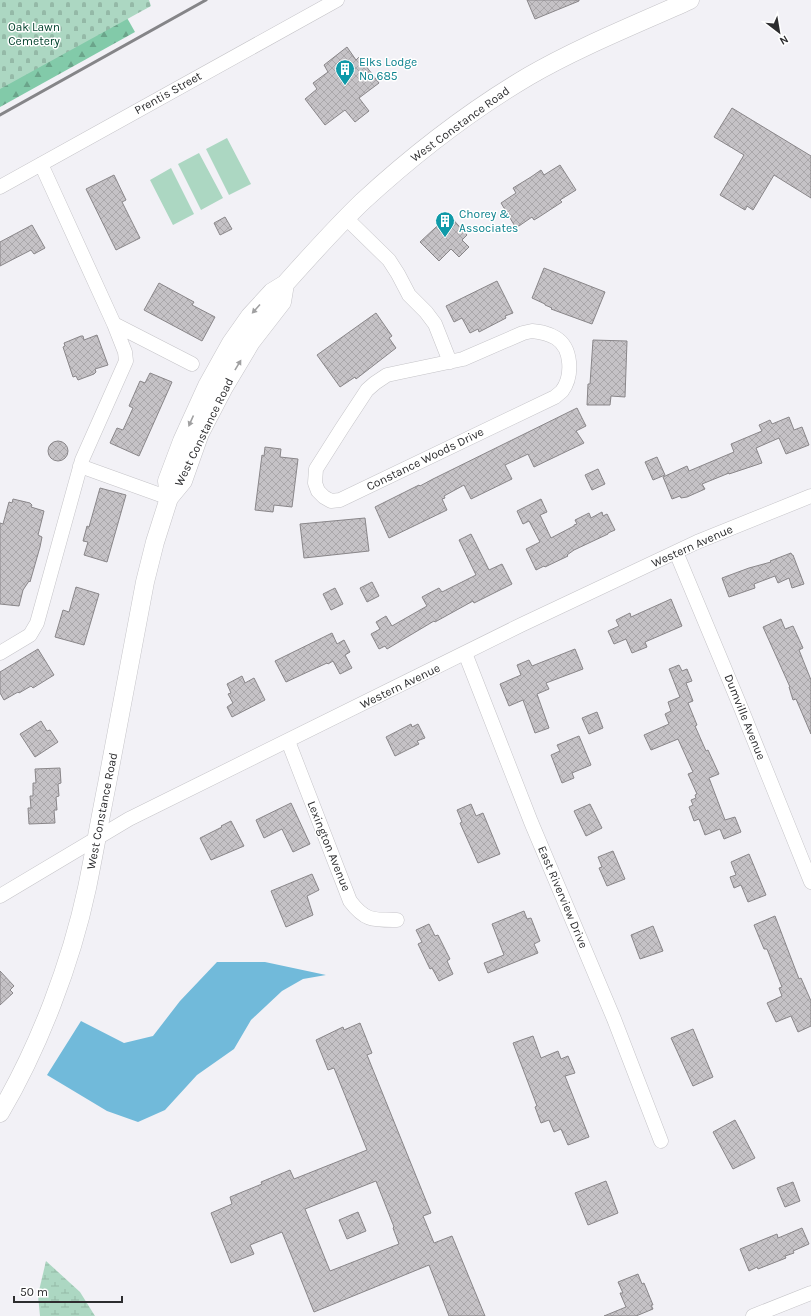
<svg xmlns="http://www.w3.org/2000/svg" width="811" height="1316" viewBox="0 0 811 1316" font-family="Karla,sans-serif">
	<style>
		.forest { fill: url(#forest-firs) }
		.wetland { fill: url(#wetland-marsh) }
		.cemetery { fill: url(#cemetery-stones) }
		.park { fill: #acd7c2 }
		.water { fill: #71bada }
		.building { fill: url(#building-cross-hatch); stroke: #898689; fill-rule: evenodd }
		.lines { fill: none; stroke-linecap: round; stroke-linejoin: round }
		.minor-casing { stroke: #c5c4c8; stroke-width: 15 }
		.major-casing { stroke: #c5c4c8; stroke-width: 19 }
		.minor { stroke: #fff; stroke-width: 14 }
		.major { stroke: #fff; stroke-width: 18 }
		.rail { stroke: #858588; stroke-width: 3 }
		.oneway { fill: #a0a0a1 }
		.labels { text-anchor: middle; stroke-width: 3; stroke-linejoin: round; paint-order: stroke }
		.park-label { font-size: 12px; fill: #05432e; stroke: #fff }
		.culture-label { font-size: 12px; fill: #0d838f; stroke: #fff; text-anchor: start }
		.street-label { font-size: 12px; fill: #2d2d2f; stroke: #fff }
	</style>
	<defs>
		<pattern id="forest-firs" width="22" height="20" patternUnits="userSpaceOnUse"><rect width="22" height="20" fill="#82caa9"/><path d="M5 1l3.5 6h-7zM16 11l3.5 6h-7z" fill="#6ba48a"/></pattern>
		<pattern id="wetland-marsh" width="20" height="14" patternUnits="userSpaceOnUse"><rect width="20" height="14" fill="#acd7c2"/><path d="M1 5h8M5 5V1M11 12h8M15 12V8" fill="none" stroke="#94b9a7"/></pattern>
		<pattern id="cemetery-stones" width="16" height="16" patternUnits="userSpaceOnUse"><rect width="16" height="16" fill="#acd7c2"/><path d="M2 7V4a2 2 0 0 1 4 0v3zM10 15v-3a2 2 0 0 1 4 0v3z" fill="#94b9a7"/></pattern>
		<pattern id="building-cross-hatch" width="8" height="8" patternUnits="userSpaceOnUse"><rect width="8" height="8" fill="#c5c2c6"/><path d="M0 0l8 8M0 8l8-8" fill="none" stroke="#aaa7aa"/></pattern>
	</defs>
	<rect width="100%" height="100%" fill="#f2f1f6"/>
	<path class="forest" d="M122 9 135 32 0 107V80Z"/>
	<path class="wetland" d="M46 1261 80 1292 95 1316H40L38 1295Z"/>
	<path class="cemetery" d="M0 0H149L151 6 0 89Z"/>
	<path class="park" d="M227 138 251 184 229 195 206 149Z
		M199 153 223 198 201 210 178 164Z
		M171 168 194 214 173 225 150 180Z"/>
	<path class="water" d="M217 962H265L326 975 303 979 282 991 251 1020 234 1049 197 1075 165 1110 138 1122 107 1111 47 1075 81 1021 124 1043 153 1036 180 1001Z"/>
	<path class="building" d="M527 0H579V1L535 19Z
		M347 47 356 60 359 57 379 83 359 98 369 111 355 122 345 110 325 125 305 99 317 89 313 83 328 72 324 65Z
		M732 108 811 156V198L774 175 753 210 747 206 745 210 720 195 744 155 714 137Z
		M560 165 576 190 560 200 562 202 539 217 534 220 532 217 516 228 501 203 516 193 513 188 531 177 541 170 544 175Z
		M114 175 126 200 122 202 140 238 116 250 86 189Z
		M449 215 467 235 462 240 469 247 459 257 451 249 439 261 420 242Z
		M225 217 232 229 220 235 214 223Z
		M32 225 45 248 34 254 31 250 0 266V242Z
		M544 268 605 292 592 324 551 309 552 308 545 305V304L532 298Z
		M497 281 513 313 505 316 506 318 479 332 478 329 470 333 462 318 454 322 446 306Z
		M159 283 194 302 192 305 215 317 202 341 144 310Z
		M376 313 392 336 389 338 396 348 356 379 355 377 340 387 317 355Z
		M97 335 108 365 95 369 96 372 94 374 78 380 76 376 73 377 63 347 65 346 64 343 81 336H83L84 340Z
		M593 340 627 341 625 397 611 396 610 405H587L588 384H590Z
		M150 373 172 382 139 456 110 443 117 428 123 430 133 408 129 406 140 381 145 383Z
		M577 408 586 426 576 431 584 443 534 467 528 454 505 465 512 479 471 499 464 485 444 496 445 498 442 499 447 510 389 538 375 507 419 485 420 486 433 479Z
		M789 417 794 430 802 427 809 445 786 454 779 438 756 448 762 463 729 474V473L702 484 705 489 687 497 681 498 680 496 672 499 663 477 687 466 689 471 734 452 731 444 762 431 759 425 770 420 772 424Z
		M48 451a10 10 0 1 1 20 0a10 10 0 1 1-20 0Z
		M265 447 281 449 280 457 298 459 292 507 274 505 273 512 255 510 262 455 264 456Z
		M657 457 665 475 653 480 645 462Z
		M598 469 605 484 592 490 585 475Z
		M100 488 126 495 107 562 84 555 88 542 83 541 87 526 89 527Z
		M13 499 30 503 32 505 31 507 44 511 38 535 42 537 40 547 30 582 29 581 23 590 19 606 0 604V523L3 524 9 502 12 503Z
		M541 499 547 512 540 515 551 538 574 526V525L577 524 575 520 589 513 591 518 602 512 603 516 607 514 615 530 608 533V534L574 550 567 555 568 556 545 567 544 566 536 570 526 549 540 542 529 521 523 524 517 511Z
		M365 518 369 551 304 558 300 524Z
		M471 534 489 570 502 564 512 584 474 603 473 601 435 622 434 621 387 649 385 646 379 649 371 634 380 629 376 622 386 616 392 626 427 606 422 597 439 588 442 592 476 575 459 540Z
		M791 553 792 555H793L804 584 792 588 789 578 778 583 775 576 754 584 755 588 729 597 722 578 749 568 771 562 770 561Z
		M372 582 379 596 367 602 360 588Z
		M76 587 99 594 84 645 55 637 63 610 69 612Z
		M335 588 343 604 331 610 323 594Z
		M671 599 682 626 645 642 647 647 632 653 626 639 614 644 608 631 619 626 616 620 630 613 631 617Z
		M781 619 785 629 793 626 803 648 799 650 811 680V734L796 699 793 700 789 687H790L763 627Z
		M332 633 337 644 344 640 350 652 345 655 352 668 340 674 333 661 328 664 327 663 286 682 275 661Z
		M38 649 54 675 33 688 31 686 19 693 18 692 4 700 0 693V672Z
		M575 649 583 669 546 683 549 689 537 694 549 728 535 733 523 700 509 706 500 684 521 675 517 665 529 660 532 666Z
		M679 665 682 671 687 669 692 681 686 683 693 701 688 703 697 725 695 726 706 751 708 750 719 774 709 778 725 820 735 817 741 832 724 839 720 829 705 835 699 819 694 821 689 807 693 805 691 800 696 798 695 795 697 794 688 774 693 772 678 739 651 750 644 735 669 724 665 714 671 711 668 702 680 697 669 669Z
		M242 676 245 683 254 678 265 700 232 717 227 707 233 703 228 694 231 693 227 684Z
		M597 712 603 728 589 734 582 718Z
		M41 721 47 731 50 730 58 742 35 757 20 734Z
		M411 724 412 727 418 724 425 738 417 741 419 744 395 756 386 737Z
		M579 736 591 765 572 773 574 778 562 783 551 755 560 751 557 745Z
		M60 768 61 783 58 784 59 796 56 797 57 810H54L55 823 29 824 28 808H31L30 796H33V783H36L35 769Z
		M291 803 310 844 293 852 282 829 264 838 256 820Z
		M471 804 476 816 483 813 500 854 478 863 460 823 462 822 457 810Z
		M590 804 602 828 586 836 574 811Z
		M231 821 244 846 211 860 200 838 222 827 221 826Z
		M613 851 625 879 607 886 599 868 602 867 598 857Z
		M749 854 766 895 748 902 741 885 734 888 730 877 736 875 731 862Z
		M312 874 319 890 307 896 313 915 286 927 271 891Z
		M524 911 527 919 531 918 540 941 534 944 538 953 488 973 484 963 504 955 492 924Z
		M775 916 799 979 801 978 811 1001V1026L798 1032 791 1016 776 1022 767 1003 782 996 779 988 782 987 767 949H764L754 925Z
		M429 924 435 936 438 935 450 959 447 961 453 974 439 981 432 968 430 969 418 944 422 942 416 930Z
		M653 926 663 951 640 959 631 935Z
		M0 971 14 986 10 990 13 993 0 1005Z
		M360 1023 372 1053 367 1055 431 1213 423 1216 434 1243 452 1236 485 1316H449L429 1265 314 1312 282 1232 250 1245 254 1254 231 1263 211 1213 232 1204 230 1197 262 1184 261 1182 290 1170 294 1179 367 1150 334 1068 328 1070 316 1040 343 1027 344 1030ZM376 1181 394 1227 393 1228 399 1244 330 1271 305 1209Z
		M693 1029 713 1077 693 1086 671 1038Z
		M533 1036 541 1058 558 1051 561 1059 568 1056 575 1073 565 1076 589 1137 568 1145 561 1129 554 1132 549 1120 541 1123 535 1107 537 1106 513 1043Z
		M735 1120 755 1158 733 1169 713 1132Z
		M606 1181 618 1213 588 1225 575 1193Z
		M793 1182 800 1201 785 1207 777 1188Z
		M358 1212 366 1231 347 1239 339 1220Z
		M802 1228 809 1244 793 1251 794 1253 785 1256 786 1258 758 1269 757 1267 749 1271 740 1249 777 1234 778 1238Z
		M638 1274 642 1284 644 1283 653 1305H651L653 1309 636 1316H604L626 1307 620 1293H623L618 1282Z"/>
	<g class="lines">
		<defs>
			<path id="minor" d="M0 187 337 0
				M346 218 389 260 398 274 409 295 426 312 435 324 450 362
				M114 324 192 364
				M532 331C541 332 548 333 556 338 572 348 573 376 562 391 560 393 557 395 555 397L340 500 331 501 324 497 318 491 315 483 316 469 342 428 367 390 375 383 387 375 401 372 463 359 523 333Z
				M80 466 169 498
				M676 552 741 708 811 882
				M0 653 30 635 37 623 82 460 126 361 125 352 114 324 41 164
				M465 653 531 822 614 1019 661 1141
				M288 741 350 901C365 921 373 920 397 920
				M0 896 129 819 521 625 697 542 811 496
				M753 1316 811 1293"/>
			<path id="major" d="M169 498 167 481 182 441 207 386 231 343 250 316 272 292 285 284C310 256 335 228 362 202 413 155 468 112 529 76 579 47 637 24 690 0
				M0 1113C39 1047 71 963 87 888 94 854 100 819 107 784 120 717 132 649 145 582L155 542 169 498 183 481 200 433 223 389 251 342 282 302 285 284"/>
		</defs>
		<use href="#minor" class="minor-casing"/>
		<use href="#major" class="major-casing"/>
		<use href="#minor" class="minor"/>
		<use href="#major" class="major"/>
		<path class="rail" d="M0 115 206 0"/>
	</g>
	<defs><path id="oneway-solid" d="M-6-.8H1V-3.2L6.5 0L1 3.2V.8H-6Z"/></defs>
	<g class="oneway">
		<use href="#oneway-solid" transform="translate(256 309) rotate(132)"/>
		<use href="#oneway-solid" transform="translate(238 365) rotate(-59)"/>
		<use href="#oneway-solid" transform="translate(191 421) rotate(114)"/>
	</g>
	<defs>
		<symbol id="building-pin" viewBox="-11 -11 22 30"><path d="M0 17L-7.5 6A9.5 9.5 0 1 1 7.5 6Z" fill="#0f9aa8" stroke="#fff"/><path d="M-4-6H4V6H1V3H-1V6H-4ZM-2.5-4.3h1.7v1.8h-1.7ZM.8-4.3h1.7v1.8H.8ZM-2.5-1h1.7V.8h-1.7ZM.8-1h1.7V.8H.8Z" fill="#fff"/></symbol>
	</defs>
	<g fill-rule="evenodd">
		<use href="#building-pin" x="334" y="58" width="22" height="30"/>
		<use href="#building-pin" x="434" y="210" width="22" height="30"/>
	</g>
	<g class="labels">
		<g class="park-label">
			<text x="34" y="31">Oak Lawn<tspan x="34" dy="14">Cemetery</tspan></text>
		</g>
		<g class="culture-label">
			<text x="359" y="66">Elks Lodge<tspan x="359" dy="14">No 685</tspan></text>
			<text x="459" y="218">Chorey &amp;<tspan x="459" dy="14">Associates</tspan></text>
		</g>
		<g class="street-label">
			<text transform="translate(168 93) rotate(-29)" y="4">Prentis Street</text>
			<text transform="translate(460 124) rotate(-36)" y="4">West Constance Road</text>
			<text transform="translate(204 432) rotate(-64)" y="4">West Constance Road</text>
			<text transform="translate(425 459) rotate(-26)" y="4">Constance Woods Drive</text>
			<text transform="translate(692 546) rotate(-24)" y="4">Western Avenue</text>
			<text transform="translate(400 686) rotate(-26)" y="4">Western Avenue</text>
			<text transform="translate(745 717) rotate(68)" y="4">Dumville Avenue</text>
			<text transform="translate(102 811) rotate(-79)" y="4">West Constance Road</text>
			<text transform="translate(329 846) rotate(68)" y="4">Lexington Avenue</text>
			<text transform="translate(563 897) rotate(67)" y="4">East Riverview Drive</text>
		</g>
	</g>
	<g transform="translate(779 32) rotate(149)" stroke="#ffffff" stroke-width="3" paint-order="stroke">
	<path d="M0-3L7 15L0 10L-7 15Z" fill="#2d2d2f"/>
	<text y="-6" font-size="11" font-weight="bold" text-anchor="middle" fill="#2d2d2f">N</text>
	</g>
	<path d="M14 1296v6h108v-6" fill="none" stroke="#2d2d2f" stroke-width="2"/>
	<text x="20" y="1296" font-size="12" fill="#2d2d2f" stroke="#ffffff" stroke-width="3" paint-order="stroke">50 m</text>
</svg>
